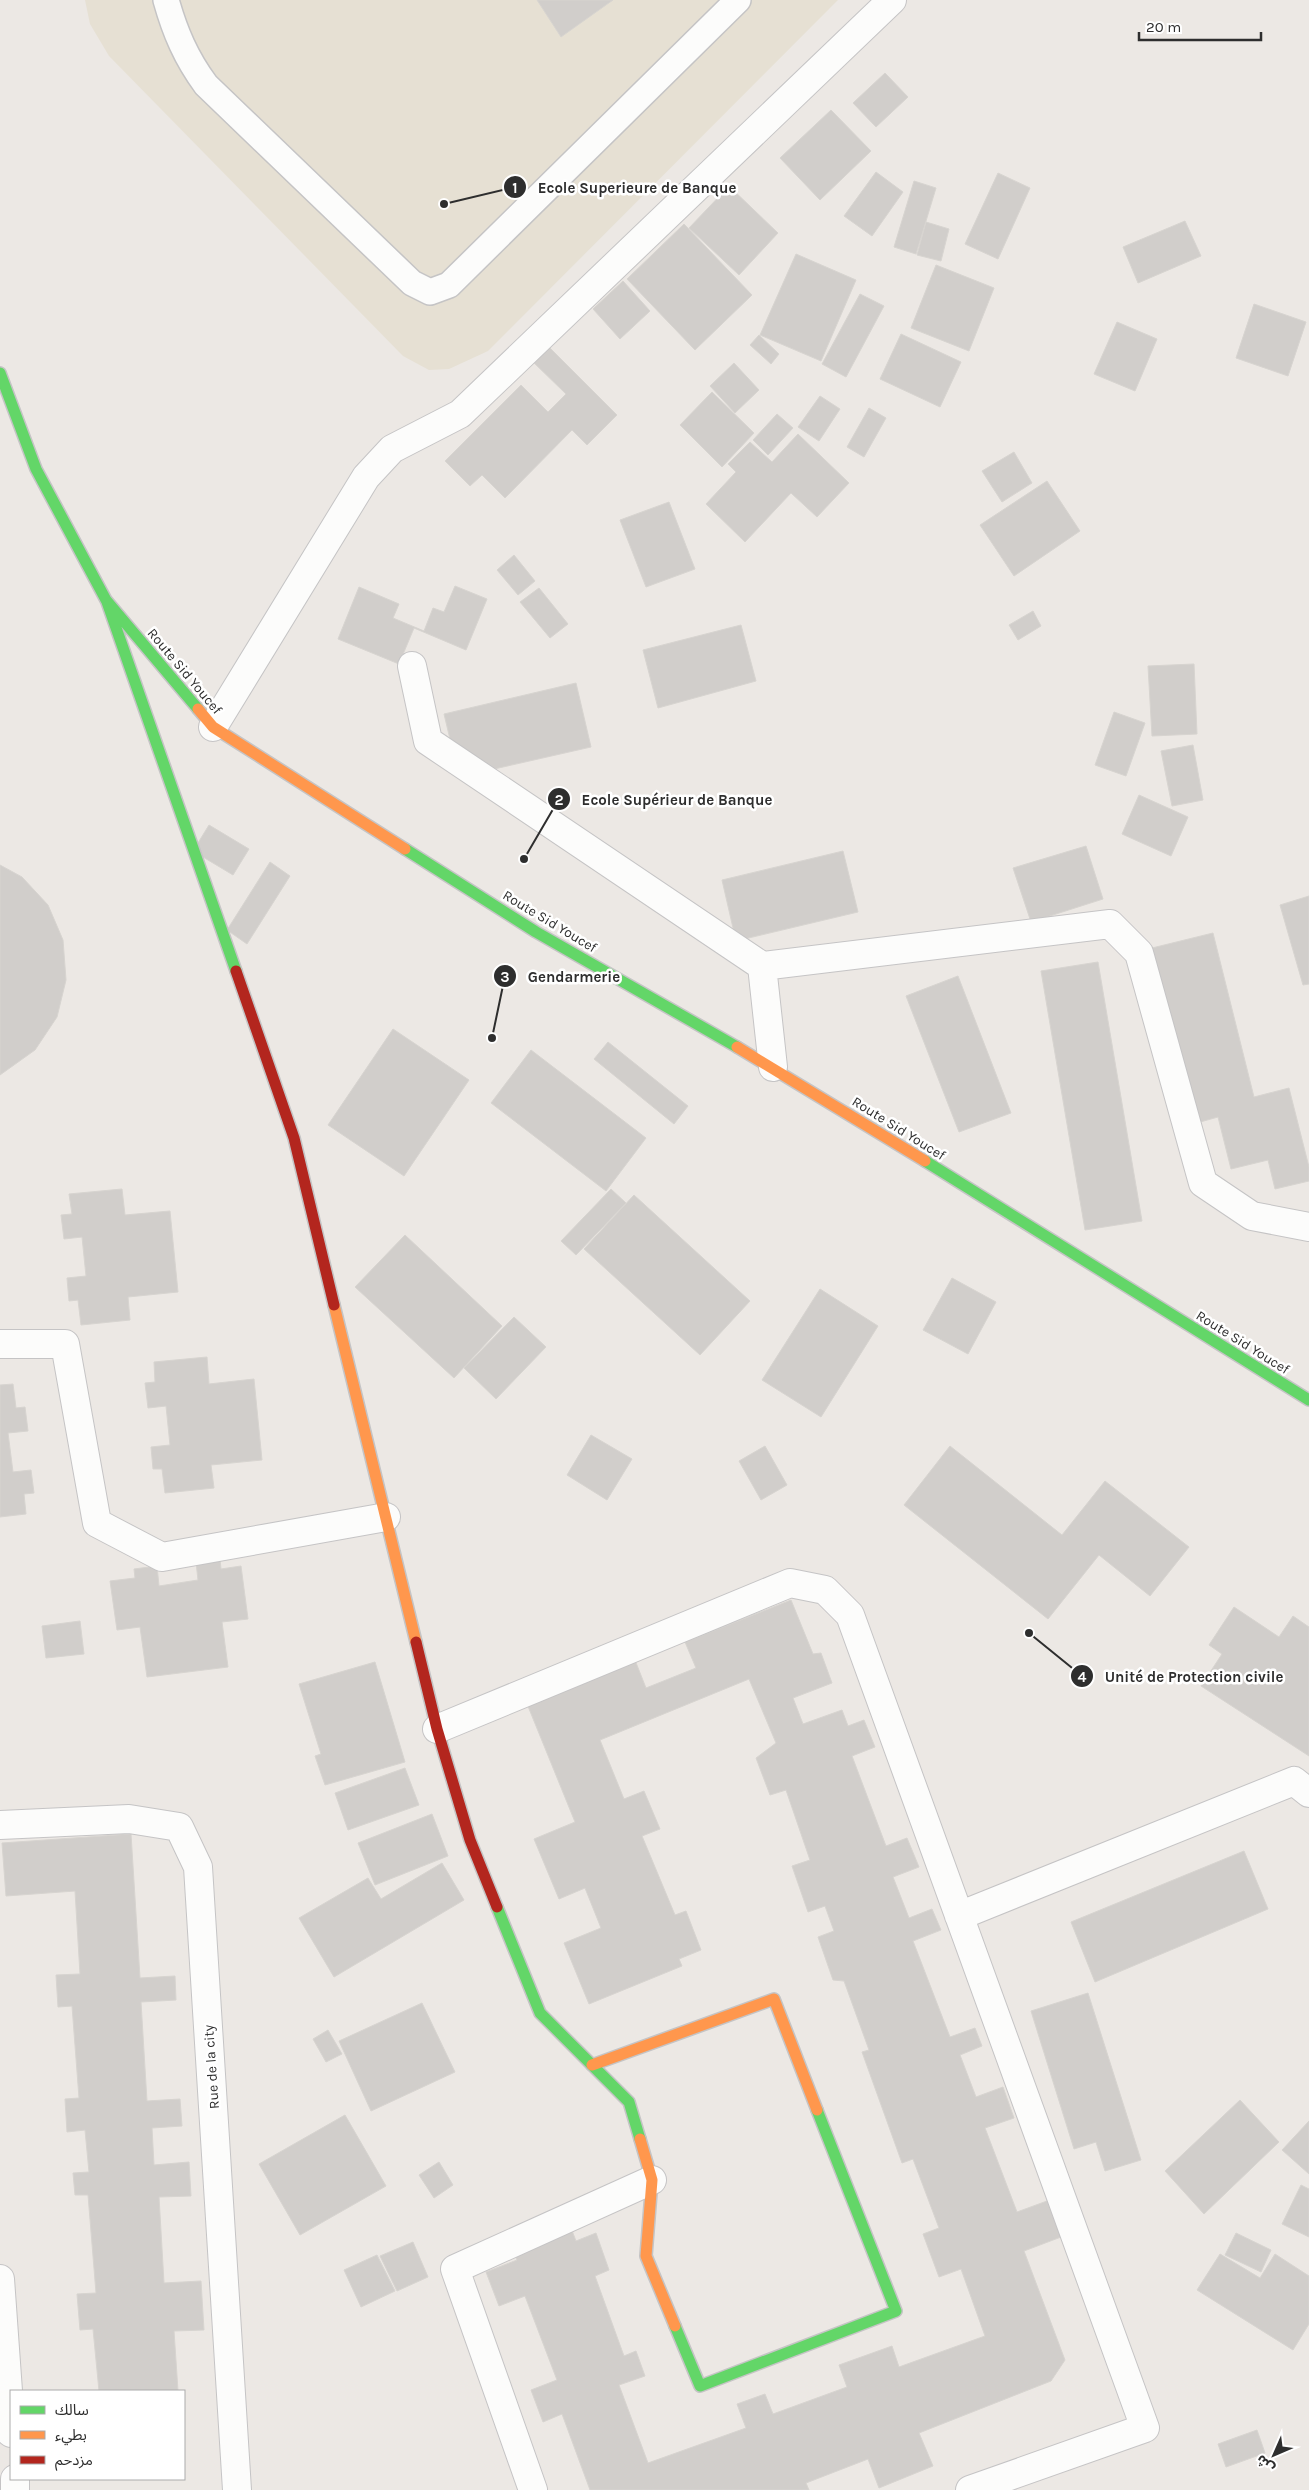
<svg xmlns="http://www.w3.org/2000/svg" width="1309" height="2490" viewBox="0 0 1309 2490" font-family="Karla,'Noto Sans Arabic',sans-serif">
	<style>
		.education { fill: #e6e0d3 }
		.building { fill: #d1cecb; stroke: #d7d4d0 }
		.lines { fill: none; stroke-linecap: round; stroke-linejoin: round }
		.lane-casing { stroke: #c5c4c5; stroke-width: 28 }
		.street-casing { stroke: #c5c4c5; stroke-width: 30 }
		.fast-casing { stroke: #c5c4c5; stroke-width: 14 }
		.slow-casing { stroke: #c5c4c5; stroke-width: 14 }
		.jam-casing { stroke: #c5c4c5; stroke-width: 14 }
		.lane { stroke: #fcfcfb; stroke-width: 25 }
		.street { stroke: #fcfcfb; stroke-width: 28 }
		.fast { stroke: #63d668; stroke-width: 11 }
		.slow { stroke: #ff974d; stroke-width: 11 }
		.jam { stroke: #b3261e; stroke-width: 11 }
		.labels { text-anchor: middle; stroke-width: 5; stroke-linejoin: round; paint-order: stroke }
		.street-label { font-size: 14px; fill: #2e2e2e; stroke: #fff }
		.leader { fill: none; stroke: #2e2e2e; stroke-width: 2 }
		.callout-dot { fill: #2e2e2e; stroke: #fff; stroke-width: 2 }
		.mark-label { font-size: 15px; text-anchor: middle; font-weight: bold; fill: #fff }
		.callout-label { font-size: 15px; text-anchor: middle; font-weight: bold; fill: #2e2e2e; stroke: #fff; stroke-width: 5; stroke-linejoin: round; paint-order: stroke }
	</style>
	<rect width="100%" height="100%" fill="#ece8e4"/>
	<path class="education" d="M85 0H838L488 351 449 369 429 370 403 356 109 56 90 24Z"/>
	<path class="building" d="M537 0H613L561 37Z
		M885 73 908 97 876 127 853 103Z
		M831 110 871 151 820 200 780 158Z
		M876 172 903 192 872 236 844 216Z
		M998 173 1030 188 998 259 965 244Z
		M914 181 936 188 916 254 894 247Z
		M729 186 778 233 739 275 689 228Z
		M1185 221 1201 256 1138 283 1123 247Z
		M926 222 949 229 941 261 917 255Z
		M684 224 752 295 695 350 627 279Z
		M796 254 856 280 821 361 760 335Z
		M936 265 994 288 969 351 911 328Z
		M623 281 650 311 620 339 593 309Z
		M860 294 884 306 846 377 822 364Z
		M1254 304 1306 322 1288 376 1236 358Z
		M1117 322 1157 339 1135 391 1094 374Z
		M901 334 961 362 940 407 880 379Z
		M759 335 779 354 771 364 750 345Z
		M545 343 617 415 587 445 572 430 505 498 482 475 470 486 445 461 521 385 548 412 566 394 529 358Z
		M734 363 759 390 735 413 710 386Z
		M712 392 754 433 722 467 680 425Z
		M820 396 840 409 819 441 798 427Z
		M869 408 886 418 864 457 847 447Z
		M777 414 793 428 768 455 753 440Z
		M798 434 849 483 817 517 791 493 745 542 706 504 736 472 728 464 750 442 772 462Z
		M1014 452 1032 483 1002 502 982 471Z
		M1047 481 1080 531 1014 576 980 525Z
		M669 502 695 569 646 587 620 520Z
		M514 555 535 581 518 595 497 570Z
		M455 586 487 599 466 650 414 628 399 664 338 639 359 587 399 604 393 618 424 631 433 608 444 612Z
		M539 588 568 624 550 638 520 602Z
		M1033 611 1041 626 1018 640 1009 625Z
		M741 625 756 681 658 708 643 650Z
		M1194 664 1197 734 1152 736 1148 666Z
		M576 683 591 747 459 777 444 714Z
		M1114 712 1145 723 1126 776 1095 765Z
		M1193 745 1203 800 1172 806 1161 751Z
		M1139 795 1188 817 1171 856 1122 834Z
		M209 825 249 849 233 875 193 851Z
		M1086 846 1103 899 1031 922 1013 868Z
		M843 851 858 912 736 941 722 880Z
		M270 862 290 876 247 944 227 930Z
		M0 865 22 877 48 905 63 940 66 980 57 1017 35 1050 0 1075Z
		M1309 896V984L1303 985 1280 905Z
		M1213 933 1254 1097 1289 1088 1309 1167V1181L1275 1189 1268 1160 1231 1169 1218 1117 1193 1124 1148 949Z
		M1098 962 1142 1221 1085 1230 1041 971Z
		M958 976 1011 1113 959 1132 906 996Z
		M393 1029 469 1080 404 1176 328 1125Z
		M608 1042 688 1106 674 1124 594 1059Z
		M531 1050 646 1138 606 1191 491 1103Z
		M122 1189 125 1215 170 1211 178 1292 128 1297 130 1320 81 1325 78 1300 69 1301 67 1278 86 1276 82 1237 64 1239 61 1215 72 1214 69 1194Z
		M611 1189 626 1203 576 1255 561 1241Z
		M634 1195 750 1301 700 1355 584 1249Z
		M405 1235 502 1326 454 1378 355 1287Z
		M952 1278 996 1302 968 1354 923 1330Z
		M820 1289 878 1326 821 1417 762 1380Z
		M514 1317 546 1347 496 1399 464 1368Z
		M207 1357 209 1384 254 1379 262 1460 211 1465 214 1488 165 1493 162 1469H153L151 1447 170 1445 166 1406 148 1408 145 1383 155 1382 154 1362Z
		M13 1384 16 1408 25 1407 28 1431 8 1433 13 1472 31 1470 34 1493 24 1494 26 1514 0 1517V1385Z
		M591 1435 632 1459 607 1500 567 1475Z
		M765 1446 787 1485 761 1500 739 1461Z
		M950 1446 1062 1535 1105 1481 1189 1547 1150 1596 1099 1555 1048 1619 904 1505Z
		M220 1559 221 1569 241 1566 248 1619 222 1622 228 1667 147 1677 140 1627 117 1630 110 1581 135 1578 134 1569 157 1566 159 1586 198 1580 196 1562Z
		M791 1600 813 1654 821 1653 832 1683 793 1698 803 1724 842 1710 848 1726 864 1720 875 1747 852 1756 886 1846 907 1838 919 1867 893 1877 909 1918 932 1909 941 1930 913 1941 950 2037 975 2028 982 2046 960 2055 976 2097 1003 2087 1014 2118 985 2128 1017 2212 1047 2201 1061 2237 1024 2251 1065 2360 1051 2381 919 2433 933 2466 879 2488 868 2459 806 2483 809 2490H590L562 2414 543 2422 531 2390 557 2380 525 2296 499 2306 486 2272 517 2260 513 2250 571 2228 576 2241 596 2233 609 2270 595 2276 624 2356 636 2351 645 2376 619 2385 648 2463 746 2428 737 2404 765 2394 773 2414 847 2387 839 2365 892 2346 899 2367 985 2336 961 2269 939 2277 923 2234 939 2228 913 2159 902 2163 862 2052 869 2050 844 1981 833 1980 818 1937 834 1931 825 1906 808 1912 792 1866 810 1860 786 1790 770 1795 756 1758 776 1743 749 1679 600 1740 624 1799 644 1791 660 1829 642 1836 675 1915 686 1911 701 1950 679 1959 682 1966 589 2004 564 1943 601 1928 585 1888 559 1899 534 1839 575 1822 523 1694 631 1650 646 1688 696 1668 685 1642Z
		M1234 1607 1279 1637 1293 1616 1309 1627V1756L1201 1686 1222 1654 1209 1645Z
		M80 1621 84 1654 46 1658 42 1626Z
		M375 1662 405 1762 325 1785 315 1756 321 1754 299 1684Z
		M405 1768 419 1805 348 1830 335 1793Z
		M432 1814 448 1856 375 1885 358 1843Z
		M131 1834 140 1978 175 1976 176 2000 141 2002 147 2101 180 2099 182 2126 152 2128 154 2165 189 2162 191 2196 159 2197 164 2283 201 2281 204 2330 174 2331 178 2391H99L93 2329 80 2330 77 2294 96 2293 88 2195H75L73 2173 89 2172 85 2130 67 2132 65 2099 79 2098 72 2006 58 2007 56 1975 80 1974 75 1891 6 1896 2 1843Z
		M1244 1851 1268 1909 1095 1982 1071 1922Z
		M442 1863 464 1900 334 1977 299 1918 368 1878 381 1899Z
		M1088 1993 1141 2160 1105 2171 1096 2142 1074 2149 1031 2011Z
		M422 2003 455 2072 371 2111 339 2041Z
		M328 2030 342 2054 326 2062 313 2039Z
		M1240 2100 1279 2142 1204 2214 1165 2171Z
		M345 2115 386 2186 300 2235 259 2164Z
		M1309 2121V2174L1282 2150Z
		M439 2162 453 2185 434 2198 419 2175Z
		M1301 2185 1309 2189V2237L1282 2224Z
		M1236 2233 1271 2250 1261 2272 1225 2255Z
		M413 2242 428 2277 397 2291 380 2256Z
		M1220 2254 1260 2278 1275 2254 1309 2276V2324L1293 2350 1197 2290Z
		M377 2255 395 2291 361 2307 344 2270Z
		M1257 2430 1265 2453 1226 2467 1218 2444Z"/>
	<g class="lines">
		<defs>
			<path id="lane" d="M166 0C175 32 186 58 206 85L412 283 430 292 449 285 738 0"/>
			<path id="street" d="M412 666 428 741 762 966 1110 924 1139 953 1203 1183 1252 1216 1309 1227
				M213 727 366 477 392 449 460 414 892 0
				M762 966 773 1067
				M0 1344H65L97 1523 162 1557 386 1517
				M437 1729 790 1583 825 1590 850 1615 1145 2428 970 2490
				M0 1825 129 1819 179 1827 198 1867 237 2490
				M959 1916 1294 1781 1309 1793
				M0 2279 11 2433
				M15 2479V2490
				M533 2490 455 2269 652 2180"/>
			<path id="fast" d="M0 373 36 469 106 600 198 709
				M107 602 236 971
				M405 849 536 932 737 1047
				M925 1161 1309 1400
				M497 1907 540 2013 629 2102 640 2139
				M675 2326 700 2386 896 2311 817 2110"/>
			<path id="slow" d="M198 709 213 727 405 849
				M737 1047 925 1161
				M334 1305 416 1642
				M592 2065 774 1999 817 2110
				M640 2139 652 2180 646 2256 675 2326"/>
			<path id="jam" d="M236 971 294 1138 334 1305
				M416 1642 437 1729 470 1840 497 1907"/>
		</defs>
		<use href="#lane" class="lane-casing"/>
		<use href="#street" class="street-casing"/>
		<use href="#fast" class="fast-casing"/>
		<use href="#slow" class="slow-casing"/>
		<use href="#jam" class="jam-casing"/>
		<use href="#lane" class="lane"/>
		<use href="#street" class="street"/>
		<use href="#fast" class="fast"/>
		<use href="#slow" class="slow"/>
		<use href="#jam" class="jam"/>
	</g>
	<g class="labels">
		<g class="street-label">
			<text transform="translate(185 671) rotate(50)" y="5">Route Sid Youcef</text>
			<text transform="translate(550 921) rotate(31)" y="5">Route Sid Youcef</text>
			<text transform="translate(899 1128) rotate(32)" y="5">Route Sid Youcef</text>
			<text transform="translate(1243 1342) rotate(32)" y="5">Route Sid Youcef</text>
			<text transform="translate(211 2067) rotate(-94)" y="5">Rue de la city</text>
		</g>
	</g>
	<path class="leader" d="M444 204L515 187M524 859L559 799M492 1038L505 976M1029 1633L1082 1676"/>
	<g class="callout-dot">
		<circle cx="444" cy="204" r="5"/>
		<circle cx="524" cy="859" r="5"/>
		<circle cx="492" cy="1038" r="5"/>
		<circle cx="1029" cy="1633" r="5"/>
		<circle cx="515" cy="187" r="12"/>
		<circle cx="559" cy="799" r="12"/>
		<circle cx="505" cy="976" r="12"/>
		<circle cx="1082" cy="1676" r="12"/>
	</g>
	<g class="mark-label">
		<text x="515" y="193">1</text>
		<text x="559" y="805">2</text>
		<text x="505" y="982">3</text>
		<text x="1082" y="1682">4</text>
	</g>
	<g class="callout-label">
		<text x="637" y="193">Ecole Superieure de Banque</text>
		<text x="677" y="805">Ecole Supérieur de Banque</text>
		<text x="574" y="982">Gendarmerie</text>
		<text x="1194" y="1682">Unité de Protection civile</text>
	</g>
	<rect x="10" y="2390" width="175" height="90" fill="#ffffff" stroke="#ababab"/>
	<rect x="20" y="2406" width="25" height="8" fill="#63d668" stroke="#ababab"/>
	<text x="55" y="2415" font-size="15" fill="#2e2e2e">سالك</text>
	<rect x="20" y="2431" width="25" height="8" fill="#ff974d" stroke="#ababab"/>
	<text x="55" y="2440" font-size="15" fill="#2e2e2e">بطيء</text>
	<rect x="20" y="2456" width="25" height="8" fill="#b3261e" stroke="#ababab"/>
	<text x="55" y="2465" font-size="15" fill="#2e2e2e">مزدحم</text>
	<g transform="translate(1274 2455) rotate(225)" stroke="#ffffff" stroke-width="4" paint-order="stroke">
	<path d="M0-4L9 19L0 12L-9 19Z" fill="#2e2e2e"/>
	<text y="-8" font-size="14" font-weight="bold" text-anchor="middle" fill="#2e2e2e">ش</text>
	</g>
	<path d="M1139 32v8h122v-8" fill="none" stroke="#2e2e2e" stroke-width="2.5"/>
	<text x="1146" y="32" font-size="15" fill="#2e2e2e" stroke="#ffffff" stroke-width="4" paint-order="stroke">20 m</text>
</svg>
